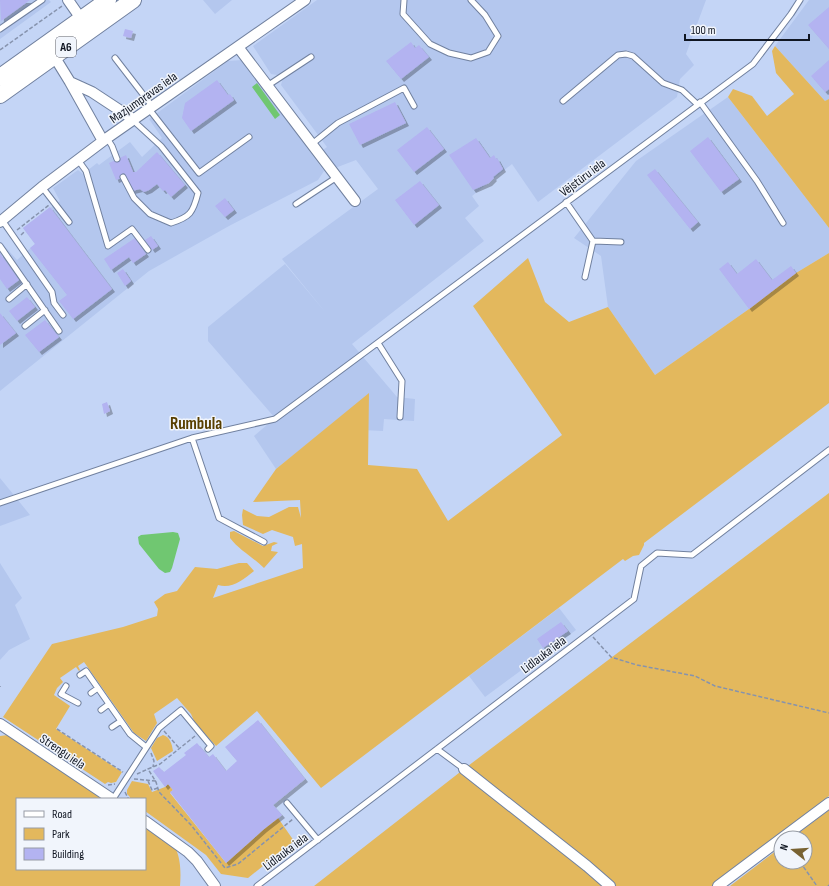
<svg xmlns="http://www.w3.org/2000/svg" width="829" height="886" viewBox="0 0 829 886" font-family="'Sofia Sans Condensed',sans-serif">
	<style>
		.built { fill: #b4c7ee }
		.green { fill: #e3b85d }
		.water { fill: #70c771 }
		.building { fill: #b3b3f1; filter: url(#shadow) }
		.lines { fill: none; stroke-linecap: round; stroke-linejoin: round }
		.service-casing { stroke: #71819f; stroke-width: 7 }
		.minor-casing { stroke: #71819f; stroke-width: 12 }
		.trunk-casing { stroke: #71819f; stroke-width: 18 }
		.path { stroke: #8693ad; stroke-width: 1.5; stroke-dasharray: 4 2; stroke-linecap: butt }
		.service { stroke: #fff; stroke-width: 5 }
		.minor { stroke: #fff; stroke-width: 10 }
		.trunk { stroke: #fff; stroke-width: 16 }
		.labels { text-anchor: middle; stroke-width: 3; stroke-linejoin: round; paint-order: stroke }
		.shield { fill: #f1f5fc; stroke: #545963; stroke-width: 1 }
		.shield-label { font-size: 12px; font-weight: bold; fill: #101622 }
		.street-label { font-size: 13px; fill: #101622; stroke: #f1f5fc }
		.district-label { font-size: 17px; font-weight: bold; fill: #583f00; stroke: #f1f5fc }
	</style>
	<defs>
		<filter id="shadow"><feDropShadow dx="3" dy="3" stdDeviation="0" flood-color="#0004"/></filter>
	</defs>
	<rect width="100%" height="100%" fill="#c4d5f6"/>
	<path class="built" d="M0 0H49L51 2 0 39Z
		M203 0H232L215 14Z
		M317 0H706L686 54 694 65 680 79 677 97 538 202 512 164 472 196 479 206 465 218 484 241 352 344 397 397 415 399 414 421 384 419 383 431 362 430 348 411 276 469 254 436 275 418 208 341V327L285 264 326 313 282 259 378 189 356 160 335 168 323 150 327 147 281 85 282 81 277 75 271 74 253 46Z
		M809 0H829V99L826 102 775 46Z
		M242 60 324 171 318 180 229 226 149 271 0 391V242H1L17 260 35 244 23 228 60 201 53 188 78 170 83 174 97 163 99 165 130 142 142 157 162 138 149 119 228 61Z
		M728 97 829 228V253L796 273 749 309 655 375 608 307 601 256 574 238 636 161Z
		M0 478 30 515 0 526Z
		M0 563 22 598 15 605 30 639 9 650 0 660Z
		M559 608 576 630 485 697 469 676Z"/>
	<path class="green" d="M775 46 825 101 829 99V228L728 97 733 89 752 96 767 116 794 94 776 73 772 51Z
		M829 253V403L644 543V545L639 555 633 556 625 561 623 559 321 788 257 711 216 746 195 723 191 714 177 698 154 714 157 723 146 741 134 733 84 662 78 666 80 670 79 671 76 667 60 678 63 682 57 688 54 695 70 706 56 729 122 772 116 782 111 783 108 782 105 784 3 717 52 644 123 627 157 616 158 609 154 602 165 594 177 591 195 567 217 569 239 563H247L254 571C243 580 232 589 218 585L213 598 303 568 302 544 295 546 293 537 272 530 263 534 243 525 242 515 243 509 257 516 269 517 289 507H298L301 518 300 500 253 502 276 469 369 393 368 465 417 469 448 521 562 435 473 306 528 258 545 302 569 322 608 307 655 375 749 309 796 273Z
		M829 493V796L712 886H314L464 769Z
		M234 531 263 546 274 542 278 543 272 546 271 551 278 552 264 568C253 557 239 550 230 538V532Z
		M8 735 104 799H17V869H145V827C151 831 169 841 174 846 181 856 181 874 180 886H0V736Z
		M163 735C170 737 172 744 173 751L157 761 151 748 157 738Z
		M132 781 148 784 152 792 165 787 168 784 173 790 170 793 226 863 264 829 278 818 294 841 248 878 221 874 206 855 145 811V799H130V797L127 794V790Z
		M829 810V886H730L781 847V862H805V838H792Z"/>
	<path class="water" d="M257 83 280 115 275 119 252 87Z
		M173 532 178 533 180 539 172 568 170 572 165 573 159 569 139 544 138 537 141 535Z"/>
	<path class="building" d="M0 0H30L1 21Z
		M829 7V49L808 25Z
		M125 29 133 31 131 38 123 36Z
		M411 42 415 48 419 45 429 57 401 79 386 61Z
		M829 60V89L825 92 811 76Z
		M217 80 228 95 230 94 234 100 191 131 182 118 185 103Z
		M395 102 406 123 360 145 349 124Z
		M427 127 444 149 414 172 397 150Z
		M708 137 739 179 721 192 690 151Z
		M476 138 490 158 494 155 496 159 497 158 503 169 493 177 494 178 489 183 473 190 449 155Z
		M157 152 185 185 171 197 165 190 163 191 157 184 149 190 144 192 140 189 132 191 126 176 116 180 109 163 126 155 133 172H136Z
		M655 169 698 222 690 229 647 175Z
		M420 181 439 205 414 225 395 200Z
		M225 198 234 210 225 217 215 206Z
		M50 207 112 289 73 319 59 301 67 295 30 248 35 244 23 228Z
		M151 236 158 246 152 250 145 240Z
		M135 238 146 254 133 263 129 257 111 270 104 259Z
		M0 253 19 280 7 289 0 279Z
		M756 259 772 280 791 266 796 273 749 309 719 269 728 262 737 274Z
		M123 269 131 281 125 286 117 273Z
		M27 297 35 307 17 321 9 311Z
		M0 313 16 333 0 345Z
		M45 320 59 337 39 352 25 335Z
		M107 402 110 411 104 414 102 404Z
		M561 622 568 631 543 648 537 639Z
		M258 720 305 779 273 805 282 815 264 829 226 863 170 792 173 790 168 784 165 787 153 771 159 767 164 772 186 755 184 753 197 743 209 757 213 754 226 771 237 761 225 747Z"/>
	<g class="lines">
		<defs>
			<path id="service" d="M404 0 403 14 430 44 449 53 471 58 488 52 498 36 485 15 471 0
				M0 29 42 0
				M115 58 152 106
				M267 86 311 57
				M563 101 618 55 626 54 633 56 663 83 682 90 697 104
				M700 102 757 181 783 223
				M149 109 199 173 249 137
				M107 138 112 146 117 159
				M312 144 338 123 404 88 414 106
				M78 160 86 171 108 246 132 229 148 250
				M123 177 134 198 150 214 171 223C190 217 193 213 198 193L161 146 137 124 133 119
				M42 187 69 222
				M566 202 593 241 585 277
				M296 204 337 177
				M2 220 52 292 54 303 63 315
				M593 241 621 242
				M0 246 59 331
				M9 299 27 284
				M25 326 45 310
				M378 343 402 381 400 417
				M192 438 219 518 264 542
				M0 503 192 438 275 419 753 64 791 14 800 0
				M80 675 86 671 130 734 146 747
				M66 686 61 694 78 703
				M91 693 98 688
				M101 710 109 704
				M112 727 121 721
				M437 749 464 769
				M113 799 159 728 181 710 211 746 208 749
				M287 803 318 840
				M257 886 634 599 641 566 657 553 692 555 829 450"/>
			<path id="minor" d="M68 0 84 23
				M238 47 355 201
				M54 56 70 82
				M103 141 70 82 92 92 133 119
				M0 222 42 187 107 138 305 0
				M0 724 112 799
				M464 769 587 866 610 886
				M145 821 188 852 197 861 215 886
				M718 886 829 803"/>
			<path id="trunk" d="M0 77 108 0
				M0 95 133 0"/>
		</defs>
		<use href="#service" class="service-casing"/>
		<use href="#minor" class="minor-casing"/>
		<use href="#trunk" class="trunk-casing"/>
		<path class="path" d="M0 50 62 6
			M17 230 49 205
			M21 235 25 231
			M593 637 611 657 637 665 695 676 715 686 829 713
			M0 687V686
			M57 729 123 772
			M164 731 180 749
			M195 736 160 764 148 769 156 782 159 792 191 825 225 868 238 864 293 819
			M151 753 154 761 153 767
			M137 774 148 769
			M134 779 156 781
			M148 781 152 790 158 788
			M108 785 115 784
			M125 792 128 798 127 799
			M800 862 817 886
			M828 886 829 885"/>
		<use href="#service" class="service"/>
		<use href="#minor" class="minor"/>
		<use href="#trunk" class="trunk"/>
	</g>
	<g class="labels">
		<rect class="shield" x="56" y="37" width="20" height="20" rx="3"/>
		<g class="shield-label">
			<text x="66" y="51">A6</text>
		</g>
		<g class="street-label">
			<text transform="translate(143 97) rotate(-35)" y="5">Mazjumpravas iela</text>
			<text transform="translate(582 177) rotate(-37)" y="5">Vējstūru iela</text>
			<text transform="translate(543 654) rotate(-37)" y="5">Lidlauka iela</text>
			<text transform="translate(63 751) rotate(34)" y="5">Strengu iela</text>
			<text transform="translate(285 851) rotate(-37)" y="5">Lidlauka iela</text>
		</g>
		<g class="district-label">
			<text x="196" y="429">Rumbula</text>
		</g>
	</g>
	<rect x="16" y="798" width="130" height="72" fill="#f1f5fc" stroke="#979ca5"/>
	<rect x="24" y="811" width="20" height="6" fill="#ffffff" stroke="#979ca5"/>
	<text x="52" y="818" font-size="12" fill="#101622">Road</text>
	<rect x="24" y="828" width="20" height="12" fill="#e3b85d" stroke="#979ca5"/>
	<text x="52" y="838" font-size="12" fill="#101622">Park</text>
	<rect x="24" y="848" width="20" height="12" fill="#b3b3f1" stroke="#979ca5"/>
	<text x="52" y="858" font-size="12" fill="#101622">Building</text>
	<g transform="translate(793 850) rotate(287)"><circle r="19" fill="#f1f5fc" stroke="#979ca5"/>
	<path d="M0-3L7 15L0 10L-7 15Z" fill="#786232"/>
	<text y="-6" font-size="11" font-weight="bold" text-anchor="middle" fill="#101622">N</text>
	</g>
	<path d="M685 34v6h124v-6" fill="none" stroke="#101622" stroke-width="2"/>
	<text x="691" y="34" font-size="12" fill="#101622" stroke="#f1f5fc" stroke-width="3" paint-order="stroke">100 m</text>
</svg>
